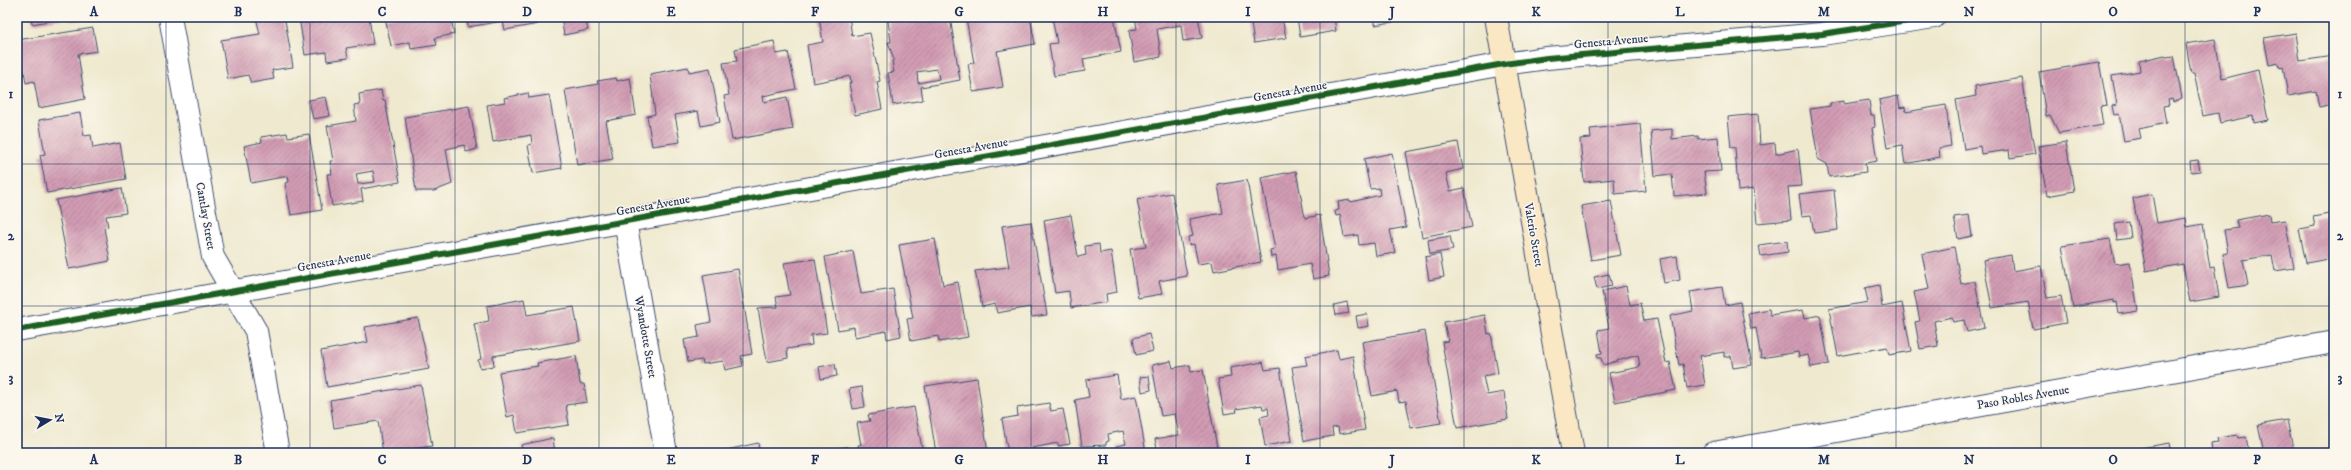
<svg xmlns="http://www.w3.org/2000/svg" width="2351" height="470" viewBox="0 0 2351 470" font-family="'IM FELL DW Pica',serif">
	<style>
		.building { fill: url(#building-hatch); fill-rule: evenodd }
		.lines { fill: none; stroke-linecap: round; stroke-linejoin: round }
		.street-casing { stroke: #3b4b6f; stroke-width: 24 }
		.secondary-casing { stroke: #3b4b6f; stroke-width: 24 }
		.street { stroke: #fff; stroke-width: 22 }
		.secondary { stroke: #fae7c3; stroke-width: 22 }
		.cycleway-casing { stroke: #fbf7ec; stroke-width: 8 }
		.cycleway { stroke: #1b5e20; stroke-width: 6 }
		.grid { fill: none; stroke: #1b2f5e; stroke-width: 1; stroke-opacity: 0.55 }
		.labels { text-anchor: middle; stroke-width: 3; stroke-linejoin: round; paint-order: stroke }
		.street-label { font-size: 12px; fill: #1b2f5e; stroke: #fbf7ec }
		.neatline { fill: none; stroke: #1b2f5e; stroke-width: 1.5 }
		.grid-label { font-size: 13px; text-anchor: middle; font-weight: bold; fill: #1b2f5e }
	</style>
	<defs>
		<pattern id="building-hatch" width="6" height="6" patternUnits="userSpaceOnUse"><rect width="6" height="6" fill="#d29cb3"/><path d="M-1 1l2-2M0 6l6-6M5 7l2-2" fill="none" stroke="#aa8095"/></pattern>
	</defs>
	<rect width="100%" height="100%" fill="#fbf7ec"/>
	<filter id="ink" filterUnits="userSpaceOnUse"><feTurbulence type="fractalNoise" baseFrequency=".025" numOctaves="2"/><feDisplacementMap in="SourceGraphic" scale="8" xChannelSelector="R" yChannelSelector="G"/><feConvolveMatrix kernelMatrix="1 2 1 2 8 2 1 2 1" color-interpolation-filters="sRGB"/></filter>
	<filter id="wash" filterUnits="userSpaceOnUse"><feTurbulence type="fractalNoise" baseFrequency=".012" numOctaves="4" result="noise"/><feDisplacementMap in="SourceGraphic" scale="16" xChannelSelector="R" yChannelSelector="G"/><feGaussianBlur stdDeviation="0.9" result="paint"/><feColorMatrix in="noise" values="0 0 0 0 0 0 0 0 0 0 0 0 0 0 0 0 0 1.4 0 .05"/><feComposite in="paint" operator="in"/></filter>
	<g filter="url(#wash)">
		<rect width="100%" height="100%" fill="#efe9cf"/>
		<g id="blocks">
			<path class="building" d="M31 17H63L64 18 32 24Z
				M70 17H91V18L71 21Z
				M256 17H288L289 19 285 20 293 67 272 70 274 79 251 83 248 75 228 79 221 40 260 34Z
				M299 17H369L373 44 346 48 348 58 327 61 326 52 305 55Z
				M385 17H451L454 34 435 38 437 45 411 49 410 42 391 46Z
				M466 17H536L538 24 505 30 503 21 468 27Z
				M561 17H585L588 30 564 35Z
				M819 17H849L852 36 870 33 880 81 877 82 882 109 855 115 849 83H851L850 76 813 83 807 45 823 42Z
				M914 17H930V20L950 17 960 80 921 87 923 100 893 105 888 73 894 72 892 61 894 60 888 42H891L888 21ZM937 69 939 79 918 83 917 72Z
				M1030 17 1035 44 997 51 1003 87 973 92 968 64 974 63 966 18Z
				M1052 17H1114L1121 52 1083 59 1085 71 1054 76 1049 44 1057 43Z
				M1135 17H1198L1202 38 1183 41 1181 25 1157 29 1161 57 1134 62 1129 30 1137 29Z
				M1250 17H1282L1286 38 1254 43Z
				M1297 17H1334L1336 31 1300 37Z
				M1375 17H1415V18L1375 25Z
				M93 28 97 51 78 54 85 99 39 108 34 81 26 83 23 65 17 66V40Z
				M2296 33 2300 61 2334 56V104L2319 107 2316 91 2288 96 2283 66 2280 67 2279 63 2269 65 2264 38Z
				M2215 39 2222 79 2258 70 2268 120 2254 123 2253 116 2220 123 2218 113 2203 116 2194 73H2191L2186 44Z
				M774 41 776 54 788 52 796 89 763 96 764 102 787 97 793 129 732 140 724 96 729 95 723 63 737 61 735 49Z
				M2165 55 2166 57 2174 56 2182 98 2173 102 2172 99 2168 100 2169 105 2163 106 2166 123 2139 129 2141 138 2124 141 2119 114 2114 115 2112 106 2117 105 2112 76 2140 71 2139 61Z
				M2099 62 2107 105 2100 106 2103 125 2059 133 2050 115 2046 116 2039 72Z
				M688 67 689 72 710 68 720 122 701 126 698 111 675 115 680 142 652 146 647 116 655 114 650 74Z
				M616 78 617 81 630 78 636 115 606 121 613 159 577 165 565 90 598 84 597 81Z
				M2022 78 2035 154 2010 158 2009 150 1981 154 1980 146 1964 149 1956 100 1976 96 1975 86Z
				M381 90 383 101 385 100 400 182 361 189 363 201 332 206 327 174H332L330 161H333L327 126 356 121 354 105 360 104 359 94ZM373 171 375 182 358 184 356 174Z
				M528 93 529 98 549 95 562 168 533 173 528 145 532 144 531 135 493 142 487 105 505 102 504 98Z
				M1898 96 1900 108 1905 107 1906 112 1946 105 1951 146 1939 148 1940 157 1905 164 1902 145 1887 148 1879 100Z
				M326 97 330 116 313 119 309 100Z
				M1869 100 1871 115H1874L1875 127 1872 128 1877 161 1865 163 1866 172 1829 177 1827 164 1818 159 1810 109 1830 106V103L1844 101V104Z
				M469 106 477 149 466 152 464 145 446 149 452 184 434 191H416L405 117Z
				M80 113 84 136 91 135 93 148 120 143 126 179 47 193 40 155 45 154 39 120Z
				M1758 114 1760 145 1775 143 1776 154 1798 149 1802 186 1788 187 1791 220 1757 223 1754 189 1738 191 1735 147 1731 148 1728 117Z
				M1640 124 1646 191 1615 194 1614 179 1584 182 1580 139 1591 138 1590 129Z
				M1672 129V139L1698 136V139L1718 137 1721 171 1704 172 1707 193 1674 196 1672 174 1655 176 1651 131Z
				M287 133 288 137 309 134 322 210 291 215 285 183 289 182 288 176 251 183 244 146 262 142 261 137Z
				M1458 142 1463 169 1446 173 1450 191 1464 188 1472 227 1422 237 1406 152Z
				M2066 142 2074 191 2047 196 2038 146Z
				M1392 153 1406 227 1390 230 1395 253 1376 256 1374 243 1359 245 1358 235 1344 237 1340 215 1336 216 1335 211 1339 210 1338 202 1350 200 1351 202 1380 195 1379 188 1370 189 1364 159Z
				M2198 160 2200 171 2191 172 2190 161Z
				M1296 171 1305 218 1320 215 1329 276 1313 279 1310 264 1278 270 1276 256 1271 257 1270 250 1275 249 1261 178Z
				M1247 180 1261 262 1214 271 1212 262 1198 264 1194 244 1189 245 1188 237 1193 236 1189 219 1223 213 1218 185Z
				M122 188 126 213 106 216 108 227 104 228 110 261 69 269 56 200Z
				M1834 190 1838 230 1814 233 1811 215 1802 216 1799 194Z
				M1172 193 1187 276 1159 281 1162 294 1138 298 1130 249 1146 247 1137 199Z
				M2152 194 2157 223 2186 218 2187 227 2203 224 2210 268 2214 267 2219 297 2190 302 2183 264 2146 271 2133 198Z
				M1611 201 1621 255 1591 260 1581 206Z
				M2334 213V258L2306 263 2299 229 2315 226 2313 217Z
				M2269 214 2270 222 2285 220 2294 268 2275 271 2272 255 2243 260 2248 285 2229 288 2223 254 2228 253 2224 230 2238 228 2236 220Z
				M1071 215 1078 257 1086 255 1085 246 1099 244 1100 253 1111 251 1117 292 1106 294 1107 302 1071 308 1069 291 1055 293 1044 220Z
				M1969 215 1972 236 1958 239 1954 217Z
				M1031 222 1047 315 1032 317 1030 307 997 313 995 304 982 307 975 271 1009 267 1002 226Z
				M2129 222 2131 238 2117 240 2115 224Z
				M1450 236 1453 250 1430 254 1428 240Z
				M935 239 943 285 958 282 968 337 939 342 938 336 911 341 907 319 913 318 899 245Z
				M2110 239 2115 264 2130 262 2138 311 2119 314 2117 302 2114 303V300L2073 307 2062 246Z
				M1787 241 1788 252 1761 256 1759 245Z
				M1954 247 1961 284 1975 281 1984 328 1967 332 1964 320 1953 322 1952 317 1934 321 1938 346 1920 349 1915 322 1920 321 1914 292 1929 289 1922 254Z
				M853 251 861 294 893 289 901 336 887 339 886 331 855 337 854 327 838 330 825 257Z
				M1440 254 1444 277 1429 280 1425 257Z
				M2011 255 2013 271 2041 266 2047 298 2061 296 2066 323 2033 329 2028 302 1992 308 1983 260Z
				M1677 256 1680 280 1664 283 1660 259Z
				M815 259 827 333 811 335 812 345 787 349 788 358 767 362 758 308 778 307 776 297 790 295 784 263Z
				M738 269 752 354 741 356 743 366 725 370 723 361 703 364 702 360 688 362 684 340 699 337 697 325 711 322 703 275Z
				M1609 274 1612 286 1597 289 1594 277Z
				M1879 285 1882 307 1902 303 1911 351 1889 355 1887 347 1838 356 1829 309 1868 302 1865 288Z
				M1626 286 1630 305 1640 303 1644 321 1657 319 1666 363 1670 362 1676 390 1615 402 1609 373 1640 367 1638 355 1603 365 1601 358H1598L1597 354 1602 353 1598 330 1609 328 1602 291Z
				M1722 287 1725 305 1740 302 1752 365 1733 368 1731 356 1724 357V352L1700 356 1705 385 1687 388 1683 364 1679 365 1670 316 1693 311 1690 292Z
				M524 299 527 315 574 307 580 341 493 356 494 366 480 368 478 360 481 359 474 324 489 321 487 306Z
				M1347 302 1349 313 1336 315 1334 305Z
				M1769 309 1770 315 1803 310 1805 318 1820 315 1829 364 1811 367 1808 355 1799 357 1798 352 1761 358 1756 328 1751 329 1748 313Z
				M1367 314 1369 326 1358 328 1356 316Z
				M1485 315 1488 334 1491 333 1498 373 1483 376 1487 395 1504 392 1508 419 1457 428 1442 342 1448 341 1444 322Z
				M418 318 429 369 327 387 321 351 368 342 365 327Z
				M1425 331 1441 423 1411 428 1406 401 1399 402 1397 391 1372 396 1362 342Z
				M1149 334 1153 351 1136 355 1133 338Z
				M1337 350 1339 359 1353 356 1365 430 1339 434 1338 427 1332 428 1333 436 1304 441 1292 367 1307 365 1305 356Z
				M576 356 580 384H584L587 402 566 405 569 425 517 433 514 415 507 417 499 372 538 366 537 363Z
				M1171 361 1173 368 1190 365 1191 372 1203 370 1218 453H1158L1155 439 1179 435 1175 414 1161 416 1152 365Z
				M1263 362 1265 370 1280 368 1292 441 1265 446 1260 417 1269 415 1268 408 1263 409 1262 405 1236 409 1237 412 1224 414 1218 379 1231 377 1230 368Z
				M835 364 837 376 821 379 819 367Z
				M1117 375 1121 399 1136 396 1146 453H1117L1116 446 1126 444 1123 431 1108 434 1109 441 1106 442V445L1082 446 1075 400 1089 397 1086 380Z
				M1149 376 1151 390 1142 392 1140 377Z
				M977 378 988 453H936L925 386Z
				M421 385 432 446 383 453 378 421 334 428 330 400Z
				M862 387 865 407 853 409 849 389Z
				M1049 403 1051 411 1063 409 1070 444 1058 446V443L1032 448 1033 452 1028 453H1008L1002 419 1018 416 1017 408Z
				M914 407 923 453H860L858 445H861L857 423 870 421 868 415Z
				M2287 420 2294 453H2264L2258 425Z
				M2237 435 2238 438 2246 437 2249 453H2208L2212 452 2211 443 2219 442 2218 438Z
				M553 438 555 453H523L521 445Z
				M758 443 759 451 771 449V453H713Z
				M2169 443 2171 453H2124V451Z
				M847 447 848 453H819V452Z"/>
		</g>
	</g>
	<g filter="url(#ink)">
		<use href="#blocks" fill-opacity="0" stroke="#3b4b6f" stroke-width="1"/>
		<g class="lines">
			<defs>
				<path id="street" d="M170 17 213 257 256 331 278 453
					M625 221 666 453
					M17 330 1504 64 1547 58 1822 34 1934 17
					M1713 453 2334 342"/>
				<path id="secondary" d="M1496 17 1573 453"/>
			</defs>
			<use href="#street" class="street-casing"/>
			<use href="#secondary" class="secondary-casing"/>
			<use href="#street" class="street"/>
			<use href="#secondary" class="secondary"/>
			<defs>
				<path id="cycleway" d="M17 330 1504 64 1547 58 1822 34 1934 17"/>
			</defs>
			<use href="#cycleway" class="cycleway-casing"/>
			<use href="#cycleway" class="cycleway"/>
		</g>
	</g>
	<path class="grid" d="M166 17V453M310 17V453M455 17V453M599 17V453M743 17V453M887 17V453M1031 17V453M1176 17V453M1320 17V453M1464 17V453M1608 17V453M1752 17V453M1896 17V453M2041 17V453M2185 17V453M17 164H2334M17 306H2334"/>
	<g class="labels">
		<g class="street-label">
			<text transform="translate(1611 41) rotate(-5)" y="4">Genesta Avenue</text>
			<text transform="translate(1290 91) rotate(-10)" y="4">Genesta Avenue</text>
			<text transform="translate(971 148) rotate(-10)" y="4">Genesta Avenue</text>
			<text transform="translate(653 205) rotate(-10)" y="4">Genesta Avenue</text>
			<text transform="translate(206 216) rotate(80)" y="4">Cantlay Street</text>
			<text transform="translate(1534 235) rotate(80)" y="4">Valerio Street</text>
			<text transform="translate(334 261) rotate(-10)" y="4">Genesta Avenue</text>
			<text transform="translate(646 337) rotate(80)" y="4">Wyandotte Street</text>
			<text transform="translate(2023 397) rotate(-10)" y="4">Paso Robles Avenue</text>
		</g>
	</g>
	<rect width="2351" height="470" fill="none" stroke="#fbf7ec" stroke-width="44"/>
	<g transform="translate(50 420) rotate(80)" stroke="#fbf7ec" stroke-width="3" paint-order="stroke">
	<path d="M0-3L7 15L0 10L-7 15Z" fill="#1b2f5e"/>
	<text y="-6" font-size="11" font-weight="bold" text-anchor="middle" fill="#1b2f5e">N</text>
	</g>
	<rect x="22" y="22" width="2307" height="426" class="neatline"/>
	<g class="grid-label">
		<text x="94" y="16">A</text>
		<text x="238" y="16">B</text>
		<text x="382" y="16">C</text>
		<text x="527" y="16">D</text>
		<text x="671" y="16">E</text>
		<text x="815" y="16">F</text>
		<text x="959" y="16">G</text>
		<text x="1103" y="16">H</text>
		<text x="1248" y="16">I</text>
		<text x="1392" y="16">J</text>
		<text x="1536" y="16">K</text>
		<text x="1680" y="16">L</text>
		<text x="1824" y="16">M</text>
		<text x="1969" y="16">N</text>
		<text x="2113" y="16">O</text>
		<text x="2257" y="16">P</text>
		<text x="11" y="98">1</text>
		<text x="2340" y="98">1</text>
		<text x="11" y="240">2</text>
		<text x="2340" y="240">2</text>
		<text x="11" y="382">3</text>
		<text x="2340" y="382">3</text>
		<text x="94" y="464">A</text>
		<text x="238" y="464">B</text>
		<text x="382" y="464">C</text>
		<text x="527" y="464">D</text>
		<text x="671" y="464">E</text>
		<text x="815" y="464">F</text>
		<text x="959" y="464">G</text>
		<text x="1103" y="464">H</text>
		<text x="1248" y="464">I</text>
		<text x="1392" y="464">J</text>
		<text x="1536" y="464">K</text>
		<text x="1680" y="464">L</text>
		<text x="1824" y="464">M</text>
		<text x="1969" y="464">N</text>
		<text x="2113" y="464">O</text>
		<text x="2257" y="464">P</text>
	</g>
</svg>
